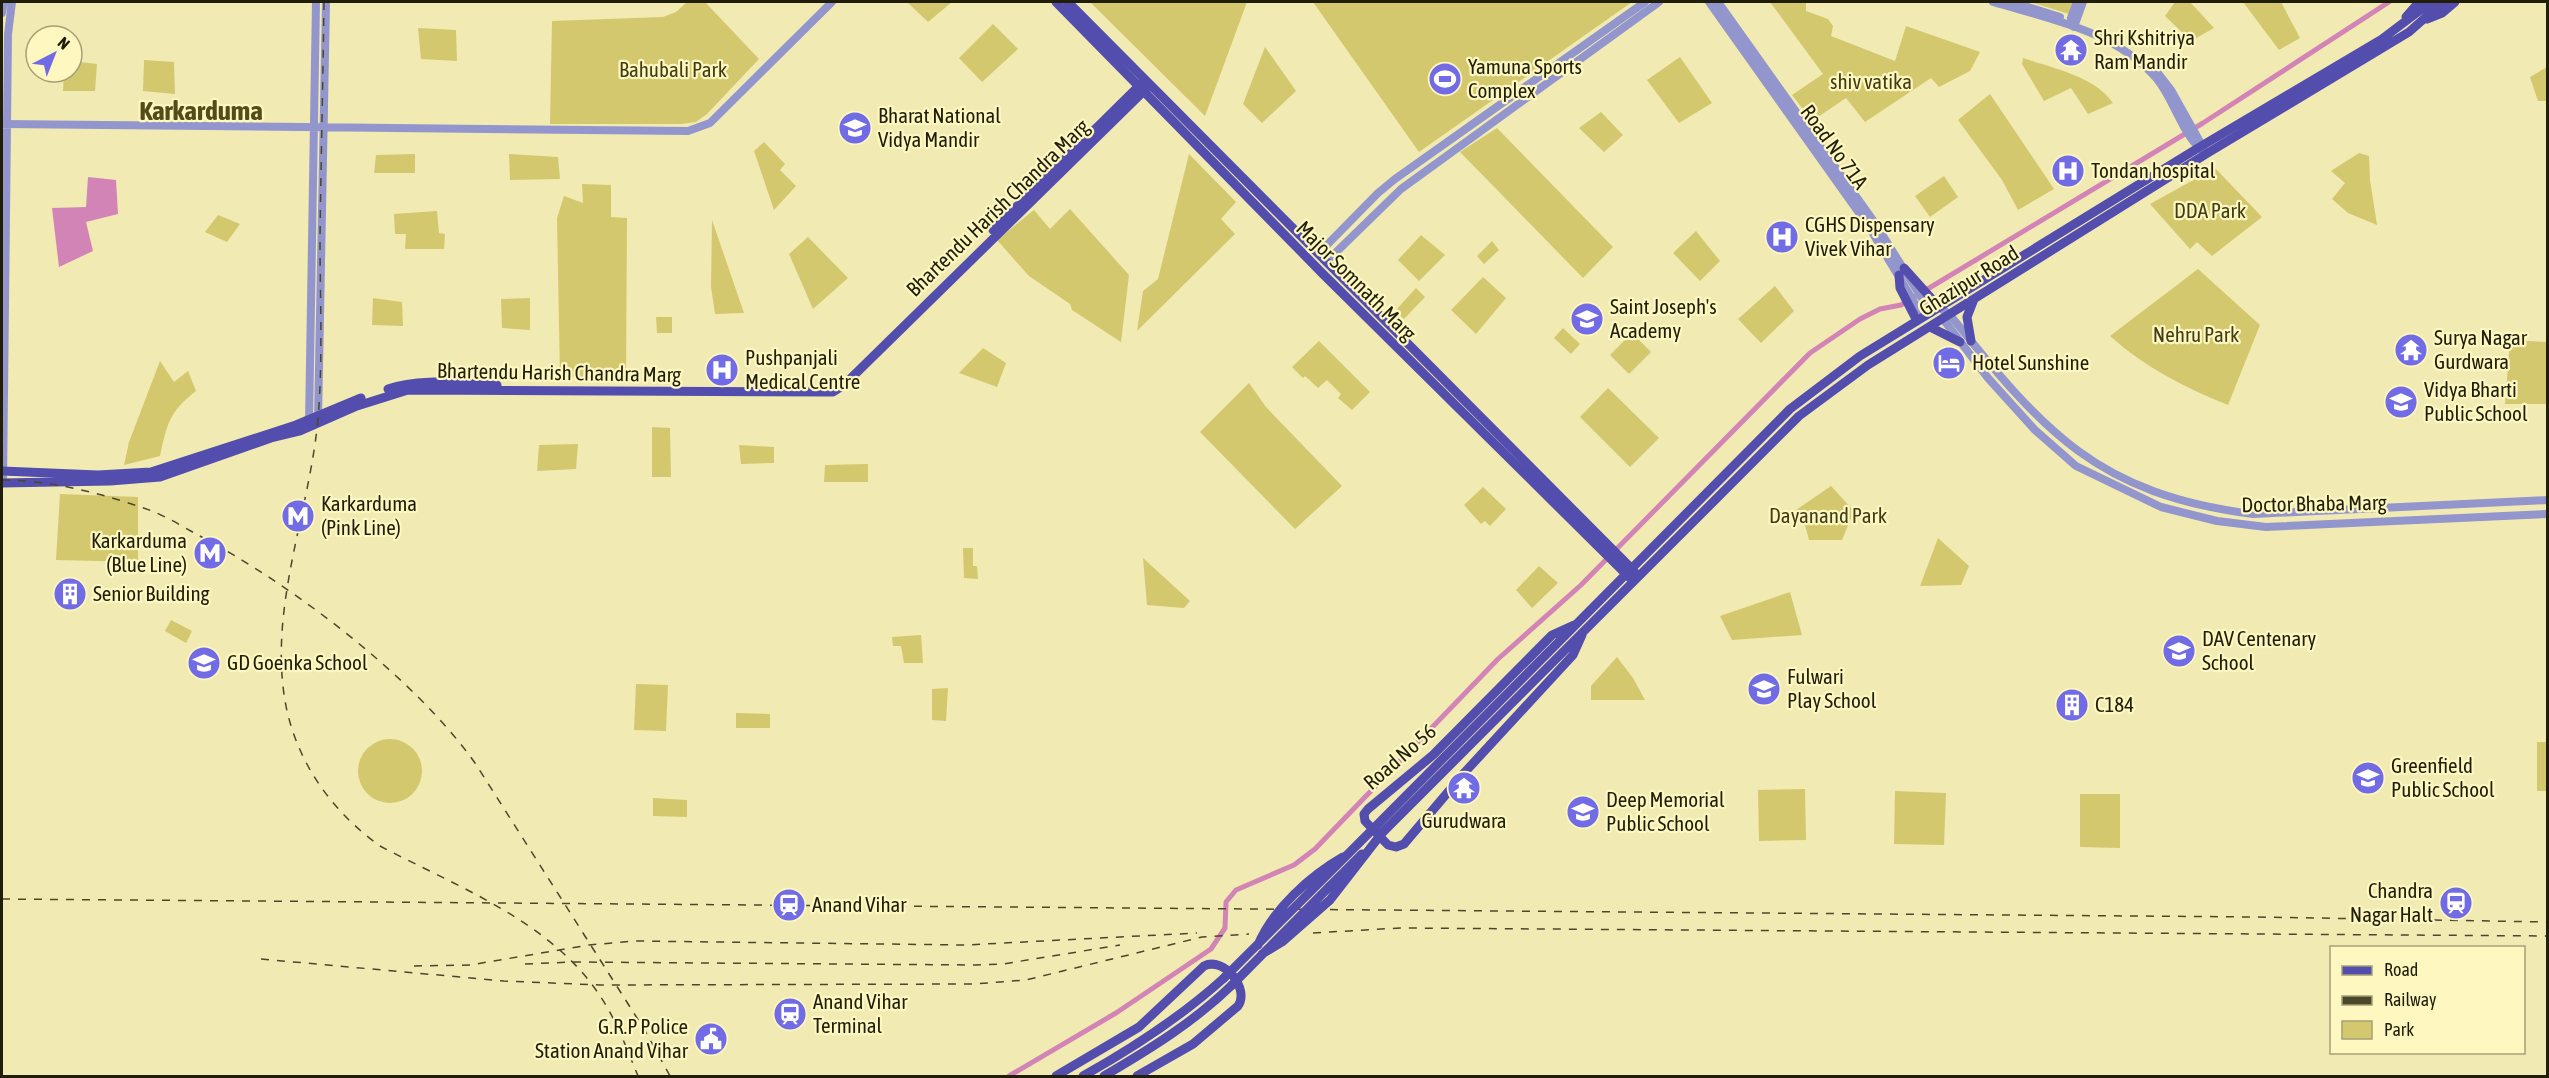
<svg xmlns="http://www.w3.org/2000/svg" width="2549" height="1078" viewBox="0 0 2549 1078" font-family="'Asap Condensed',sans-serif">
	<style>
		.green { fill: #d4c86e }
		.water { fill: #d384b7 }
		.lines { fill: none; stroke-linecap: round; stroke-linejoin: round }
		.canal { stroke: #d384b7; stroke-width: 5 }
		.minor { stroke: #9396cc; stroke-width: 8 }
		.major { stroke: #534eae; stroke-width: 9 }
		.rail { stroke: #4b472b; stroke-width: 1.5; stroke-dasharray: 8 8; stroke-linecap: butt }
		.major-bridge { stroke: #534eae; stroke-width: 9 }
		.labels { text-anchor: middle; stroke-width: 4.5; stroke-linejoin: round; paint-order: stroke }
		.poi-label { font-size: 21px; fill: #201d08; stroke: #fef7c0; text-anchor: start }
		.park-label { font-size: 21px; fill: #423c14; stroke: #fef7c0 }
		.street-label { font-size: 21px; fill: #201d08; stroke: #fef7c0 }
		.district-label { font-size: 27px; font-weight: bold; fill: #534c19; stroke: #fef7c0 }
	</style>
	<rect width="100%" height="100%" fill="#f1eab3"/>
	<path class="green" d="M687 2H705L759 59 707 114 696 122 681 124H550L552 21 663 17 676 12Z
		M907 2H952L928 22Z
		M1090 2H1247L1205 116Z
		M1313 2H1632L1419 152Z
		M1770 2H1806V11L1828 19 1833 26 1831 36 1895 61 1906 26 1980 52 1970 71 1939 87 1931 78 1865 122 1846 98 1812 121 1792 95 1823 74Z
		M2030 2H2073L2069 14Z
		M2175 2H2190L2214 28 2191 41 2165 16Z
		M2243 2H2281L2300 38 2279 50Z
		M993 24 1018 49 982 82 959 58Z
		M418 28 456 30 457 61 421 59Z
		M1265 47 1296 91 1262 123 1243 104Z
		M1680 57 1712 103 1679 123 1647 80Z
		M2023 58C2052 68 2095 76 2113 103L2088 114 2071 88 2044 101 2022 64Z
		M144 60 174 62 175 94 143 91Z
		M72 61 97 64 95 91H63L64 72H72Z
		M2547 67V101H2538L2530 77Z
		M1990 94 2054 189 2018 210 2002 180 1958 120Z
		M1601 112 1623 135 1604 152 1579 128Z
		M1497 128 1613 247 1583 278 1460 152Z
		M764 142 785 164 780 170 796 186 774 210 754 151Z
		M2359 153 2369 156 2370 180 2377 225 2348 213 2332 199 2345 183 2331 171Z
		M415 154V173H374L376 155Z
		M509 154 558 157 560 179 510 180Z
		M1189 154 1236 202 1221 219 1235 234 1137 331 1143 291 1158 279Z
		M2215 168 2262 217 2212 256 2197 242 2190 249 2150 204Z
		M1944 176 1958 197 1930 217 1915 196Z
		M582 184 611 185V217L627 218 626 378 560 377 557 218 564 196 583 203Z
		M1070 209 1129 275 1121 342 1072 310 1070 304 1029 276 997 240 1034 210 1050 229Z
		M437 211 439 233 445 234 444 249H405L406 234H395L394 214Z
		M218 215 240 224 227 242 205 232Z
		M712 220 744 313 715 314 711 287Z
		M1696 231 1720 261 1700 281 1673 253Z
		M1421 235 1445 255 1419 281 1398 260Z
		M808 237 848 278 813 309 789 254Z
		M1492 241 1499 250 1484 264 1477 256Z
		M2198 269 2260 325 2228 405C2184 387 2146 368 2110 336Z
		M1483 277 1506 298 1476 334 1451 310Z
		M1775 286 1794 311 1761 343 1738 319Z
		M1416 288 1425 297 1404 319 1395 311Z
		M373 298 402 302 403 326 372 325Z
		M530 298V330L502 328 501 299Z
		M656 317H672V333H657Z
		M1563 328 1580 344 1571 354 1554 338Z
		M1632 333 1651 352 1629 374 1610 355Z
		M2510 340 2547 342V404H2505Z
		M1319 341 1370 392 1352 410 1338 398 1341 394 1327 380 1318 388 1305 376 1303 378 1292 367Z
		M983 348 1006 363 997 387 959 373Z
		M160 361 174 382 188 371 196 391C169 412 167 424 160 456L124 465 129 442Z
		M1249 383 1266 407 1342 486 1295 529 1200 432Z
		M1608 388 1659 438 1630 467 1580 417Z
		M652 427 670 428 671 477H652Z
		M578 444 576 469 537 471 539 445Z
		M739 445 774 447V463L741 464Z
		M868 464V482H824L825 465Z
		M1831 486 1854 511 1842 540H1809L1805 525 1796 510Z
		M1483 487 1506 509 1490 526 1485 521 1481 524 1464 505Z
		M60 494 138 497V562L56 560Z
		M1938 538 1969 566 1961 585 1920 586Z
		M963 548H973V566H977L978 579 964 578Z
		M1143 558 1190 601 1184 608 1147 605Z
		M1539 566 1558 583 1532 608 1516 590Z
		M1790 592 1802 635 1732 640 1720 616Z
		M171 620 192 631 186 643 165 631Z
		M921 635 923 663H904L901 646H893L892 637Z
		M1617 657 1633 678 1645 700H1591V686Z
		M636 684 668 685 666 731 634 730Z
		M948 688 946 721 932 720V689Z
		M736 713 770 714V728H736Z
		M358 771a32 32 0 1 1 64 0a32 32 0 1 1-64 0Z
		M2537 742H2547V791H2537Z
		M1805 789 1806 840 1759 841 1758 790Z
		M1895 791 1946 793 1944 845 1894 844Z
		M2080 794H2120V848L2080 847Z
		M653 798 687 800V817L653 816Z"/>
	<path class="water" d="M88 177 116 180 118 214 86 222 93 251 59 267 52 208 86 207Z"/>
	<g class="lines">
		<path class="canal" d="M1009 1076 1116 1013 1211 949 1225 928 1226 902 1236 890 1294 865 1315 849 1498 659 1581 585 1810 353 1860 319 1880 309 1901 305 2203 123 2389 2"/>
		<path class="minor" d="M1709 2 1869 227 1923 317
			M1718 2 1875 223 1931 313
			M1993 2C2050 19 2116 31 2157 79 2174 100 2181 131 2201 150
			M2012 2 2060 17
			M2 13 4 2
			M2071 18 2077 2
			M2074 27 2083 2
			M2157 72 2171 90 2204 149
			M2 124 688 131 710 123 832 2
			M1318 254 1378 193 1395 179 1645 2
			M1326 262 1401 189 1659 2
			M1939 307 1950 315C2044 432 2097 494 2253 514L2548 500
			M1943 319 1988 378 2035 430 2076 466 2161 507 2217 521 2266 527 2548 514
			M318 420 326 2
			M309 423 316 2
			M3 483 8 34 12 2"/>
		<path class="major" d="M1056 2 1323 274 1630 578
			M1068 2 1634 571
			M2406 17 2419 2
			M2427 19 2442 13 2455 2
			M993 230 1145 80
			M1904 268 1939 307
			M1899 275 1900 288 1917 321
			M1930 327 1960 342
			M1971 341 1967 317 1974 299
			M388 389C422 377 462 384 497 385
			M2 471 98 475 151 472 296 425 361 398
			M2 483 110 481 160 477 271 438 300 431 357 406 408 390 833 392 844 385 1150 85
			M1574 625 1552 635 1433 755 1368 809 1364 814 1365 821 1388 845 1396 847 1404 844 1465 772 1573 655 1582 635
			M1375 827 1790 409 1860 356 2198 148 2382 39 2431 2
			M1382 833 1799 416 1868 365 2206 154 2409 32 2443 2
			M1329 887 1362 854
			M1056 1076 1139 1027 1204 966C1224 956 1250 989 1238 1006L1193 1044 1137 1076
			M1083 1076C1133 1048 1182 1016 1224 978
			M1104 1076C1150 1049 1194 1022 1232 985"/>
		<path class="rail" d="M324 2C323 80 321 159 320 238 320 298 323 359 318 419 309 516 266 613 287 711 300 767 334 813 380 846 454 885 547 920 596 990 615 1016 626 1047 638 1076
			M2 480C51 480 105 494 152 511 167 517 182 526 196 534 290 583 414 677 475 763L644 1029 670 1076
			M2 899 2257 917 2548 922
			M1313 933 1400 928 2548 936
			M261 959 504 981 600 985 974 984 1026 980 1202 937 1249 934
			M525 964 573 962 976 965 1003 964 1120 945
			M414 966 470 965 589 945 634 941 965 945 1197 933"/>
		<path class="major-bridge" d="M1258 945C1273 909 1310 876 1343 857
			M1262 954 1282 942 1330 900 1382 833
			M1224 978 1375 827
			M1232 985 1329 887"/>
	</g>
	<defs>
		<symbol id="temple-disc" viewBox="-11 -11 22 22"><circle r="9.5" fill="#716ce6" stroke="#fef7c0"/><path d="M0-6L5-2H3V0L6.5 2.5H4V6H1.5V3h-3V6H-4V2.5H-6.5L-3 0V-2H-5Z" fill="#fff"/></symbol>
		<symbol id="stadium-disc" viewBox="-11 -11 22 22"><circle r="9.5" fill="#716ce6" stroke="#fef7c0"/><path d="M0-5a6.5 5 0 1 0 0 10a6.5 5 0 1 0 0-10ZM-3.5-1.8h7v3.6h-7Z" fill="#fff"/></symbol>
		<symbol id="school-disc" viewBox="-11 -11 22 22"><circle r="9.5" fill="#716ce6" stroke="#fef7c0"/><path d="M0-5L7-2L0 1L-7-2ZM-4 1L0 2.5L4 1V4Q0 6-4 4Z" fill="#fff"/></symbol>
		<symbol id="hospital-disc" viewBox="-11 -11 22 22"><circle r="9.5" fill="#716ce6" stroke="#fef7c0"/><path d="M-5-5h3v3.5h4V-5h3V5h-3V1.5h-4V5h-3Z" fill="#fff"/></symbol>
		<symbol id="hotel-disc" viewBox="-11 -11 22 22"><circle r="9.5" fill="#716ce6" stroke="#fef7c0"/><path d="M-6-4.5h1.5V1H6V5H4.5V3h-9V5H-6ZM-4 0a1.8 1.8 0 1 1 3.6 0ZM.5 0V-2.5h3Q6-2.5 6 0Z" fill="#fff"/></symbol>
		<symbol id="metro-disc" viewBox="-11 -11 22 22"><circle r="9.5" fill="#716ce6" stroke="#fef7c0"/><path d="M-5.5 5V-5H-3L0 0L3-5H5.5V5H3V-.5L0 4L-3-.5V5Z" fill="#fff"/></symbol>
		<symbol id="building-disc" viewBox="-11 -11 22 22"><circle r="9.5" fill="#716ce6" stroke="#fef7c0"/><path d="M-4-6H4V6H1V3H-1V6H-4ZM-2.5-4.3h1.7v1.8h-1.7ZM.8-4.3h1.7v1.8H.8ZM-2.5-1h1.7V.8h-1.7ZM.8-1h1.7V.8H.8Z" fill="#fff"/></symbol>
		<symbol id="station-disc" viewBox="-11 -11 22 22"><circle r="9.5" fill="#716ce6" stroke="#fef7c0"/><path d="M-3-6H3Q5-6 5-4V2Q5 4 3 4L4.5 6H3L1.5 4h-3L-3 6H-4.5L-3 4Q-5 4-5 2V-4Q-5-6-3-6ZM-3.5-4v3h7v-3ZM-3.5 1v1.5H-2V1ZM2 1v1.5H3.5V1Z" fill="#fff"/></symbol>
		<symbol id="civic-disc" viewBox="-11 -11 22 22"><circle r="9.5" fill="#716ce6" stroke="#fef7c0"/><path d="M-.6-6.5H3V-4.5H.6V-3L4-1V1h2V6H-6V1h2V-1L-.6-3ZM-1.2 2.5V6h2.4V2.5Z" fill="#fff"/></symbol>
	</defs>
	<g fill-rule="evenodd">
		<use href="#temple-disc" x="2052" y="31" width="38" height="38"/>
		<use href="#stadium-disc" x="1426" y="60" width="38" height="38"/>
		<use href="#school-disc" x="836" y="109" width="38" height="38"/>
		<use href="#hospital-disc" x="2049" y="152" width="38" height="38"/>
		<use href="#hospital-disc" x="1763" y="218" width="38" height="38"/>
		<use href="#school-disc" x="1568" y="300" width="38" height="38"/>
		<use href="#temple-disc" x="2392" y="331" width="38" height="38"/>
		<use href="#hotel-disc" x="1930" y="344" width="38" height="38"/>
		<use href="#hospital-disc" x="703" y="351" width="38" height="38"/>
		<use href="#school-disc" x="2382" y="383" width="38" height="38"/>
		<use href="#metro-disc" x="279" y="497" width="38" height="38"/>
		<use href="#metro-disc" x="191" y="534" width="38" height="38"/>
		<use href="#building-disc" x="51" y="575" width="38" height="38"/>
		<use href="#school-disc" x="2160" y="632" width="38" height="38"/>
		<use href="#school-disc" x="185" y="644" width="38" height="38"/>
		<use href="#school-disc" x="1745" y="670" width="38" height="38"/>
		<use href="#building-disc" x="2053" y="686" width="38" height="38"/>
		<use href="#school-disc" x="2349" y="759" width="38" height="38"/>
		<use href="#temple-disc" x="1445" y="769" width="38" height="38"/>
		<use href="#school-disc" x="1564" y="793" width="38" height="38"/>
		<use href="#station-disc" x="2437" y="884" width="38" height="38"/>
		<use href="#station-disc" x="770" y="886" width="38" height="38"/>
		<use href="#station-disc" x="771" y="995" width="38" height="38"/>
		<use href="#civic-disc" x="692" y="1020" width="38" height="38"/>
	</g>
	<g class="labels">
		<g class="poi-label">
			<text x="2094" y="45">Shri Kshitriya<tspan x="2094" dy="24">Ram Mandir</tspan></text>
			<text x="1468" y="74">Yamuna Sports<tspan x="1468" dy="24">Complex</tspan></text>
			<text x="878" y="123">Bharat National<tspan x="878" dy="24">Vidya Mandir</tspan></text>
			<text x="2091" y="178">Tondan hospital</text>
			<text x="1805" y="232">CGHS Dispensary<tspan x="1805" dy="24">Vivek Vihar</tspan></text>
			<text x="1610" y="314">Saint Joseph's<tspan x="1610" dy="24">Academy</tspan></text>
			<text x="2434" y="345">Surya Nagar<tspan x="2434" dy="24">Gurdwara</tspan></text>
			<text x="745" y="365">Pushpanjali<tspan x="745" dy="24">Medical Centre</tspan></text>
			<text x="1972" y="370">Hotel Sunshine</text>
			<text x="2424" y="397">Vidya Bharti<tspan x="2424" dy="24">Public School</tspan></text>
			<text x="321" y="511">Karkarduma<tspan x="321" dy="24">(Pink Line)</tspan></text>
			<text x="187" y="548" text-anchor="end">Karkarduma<tspan x="187" dy="24">(Blue Line)</tspan></text>
			<text x="93" y="601">Senior Building</text>
			<text x="2202" y="646">DAV Centenary<tspan x="2202" dy="24">School</tspan></text>
			<text x="227" y="670">GD Goenka School</text>
			<text x="1787" y="684">Fulwari<tspan x="1787" dy="24">Play School</tspan></text>
			<text x="2095" y="712">C184</text>
			<text x="2391" y="773">Greenfield<tspan x="2391" dy="24">Public School</tspan></text>
			<text x="1606" y="807">Deep Memorial<tspan x="1606" dy="24">Public School</tspan></text>
			<text x="1464" y="828" text-anchor="middle">Gurudwara</text>
			<text x="2433" y="898" text-anchor="end">Chandra<tspan x="2433" dy="24">Nagar Halt</tspan></text>
			<text x="812" y="912">Anand Vihar</text>
			<text x="813" y="1009">Anand Vihar<tspan x="813" dy="24">Terminal</tspan></text>
			<text x="688" y="1034" text-anchor="end">G.R.P Police<tspan x="688" dy="24">Station Anand Vihar</tspan></text>
		</g>
		<g class="park-label">
			<text x="673" y="77">Bahubali Park</text>
			<text x="1871" y="89">shiv vatika</text>
			<text x="2210" y="218">DDA Park</text>
			<text x="2196" y="342">Nehru Park</text>
			<text x="1828" y="523">Dayanand Park</text>
		</g>
		<g class="street-label">
			<text transform="translate(1834 147) rotate(54)" y="7">Road No 71A</text>
			<text transform="translate(998 208) rotate(-44)" y="7">Bhartendu Harish Chandra Marg</text>
			<text transform="translate(1356 281) rotate(45)" y="7">Major Somnath Marg</text>
			<text transform="translate(1969 281) rotate(-32)" y="7">Ghazipur Road</text>
			<text transform="translate(559 373) rotate(1)" y="7">Bhartendu Harish Chandra Marg</text>
			<text transform="translate(2314 504) rotate(-1)" y="7">Doctor Bhaba Marg</text>
			<text transform="translate(1400 757) rotate(-41)" y="7">Road No 56</text>
		</g>
		<g class="district-label">
			<text x="201" y="120">Karkarduma</text>
		</g>
	</g>
	<rect width="2549" height="1078" fill="none" stroke="#201d08" stroke-width="6"/>
	<rect x="2330" y="946" width="195" height="108" fill="#fef7c0" stroke="#a5a076" stroke-width="1.5"/>
	<rect x="2342" y="966" width="30" height="9" fill="#534eae" stroke="#a5a076" stroke-width="1.5"/>
	<text x="2384" y="976" font-size="18" fill="#201d08">Road</text>
	<rect x="2342" y="996" width="30" height="9" fill="#4b472b" stroke="#a5a076" stroke-width="1.5"/>
	<text x="2384" y="1006" font-size="18" fill="#201d08">Railway</text>
	<rect x="2342" y="1021" width="30" height="18" fill="#d4c86e" stroke="#a5a076" stroke-width="1.5"/>
	<text x="2384" y="1036" font-size="18" fill="#201d08">Park</text>
	<g transform="translate(54 54) rotate(42)"><circle r="28" fill="#fef7c0" stroke="#a5a076" stroke-width="1.5"/>
	<path d="M0-4.5L10 22L0 15L-10 22Z" fill="#716ce6"/>
	<text y="-9" font-size="16" font-weight="bold" text-anchor="middle" fill="#201d08">N</text>
	</g>
</svg>
